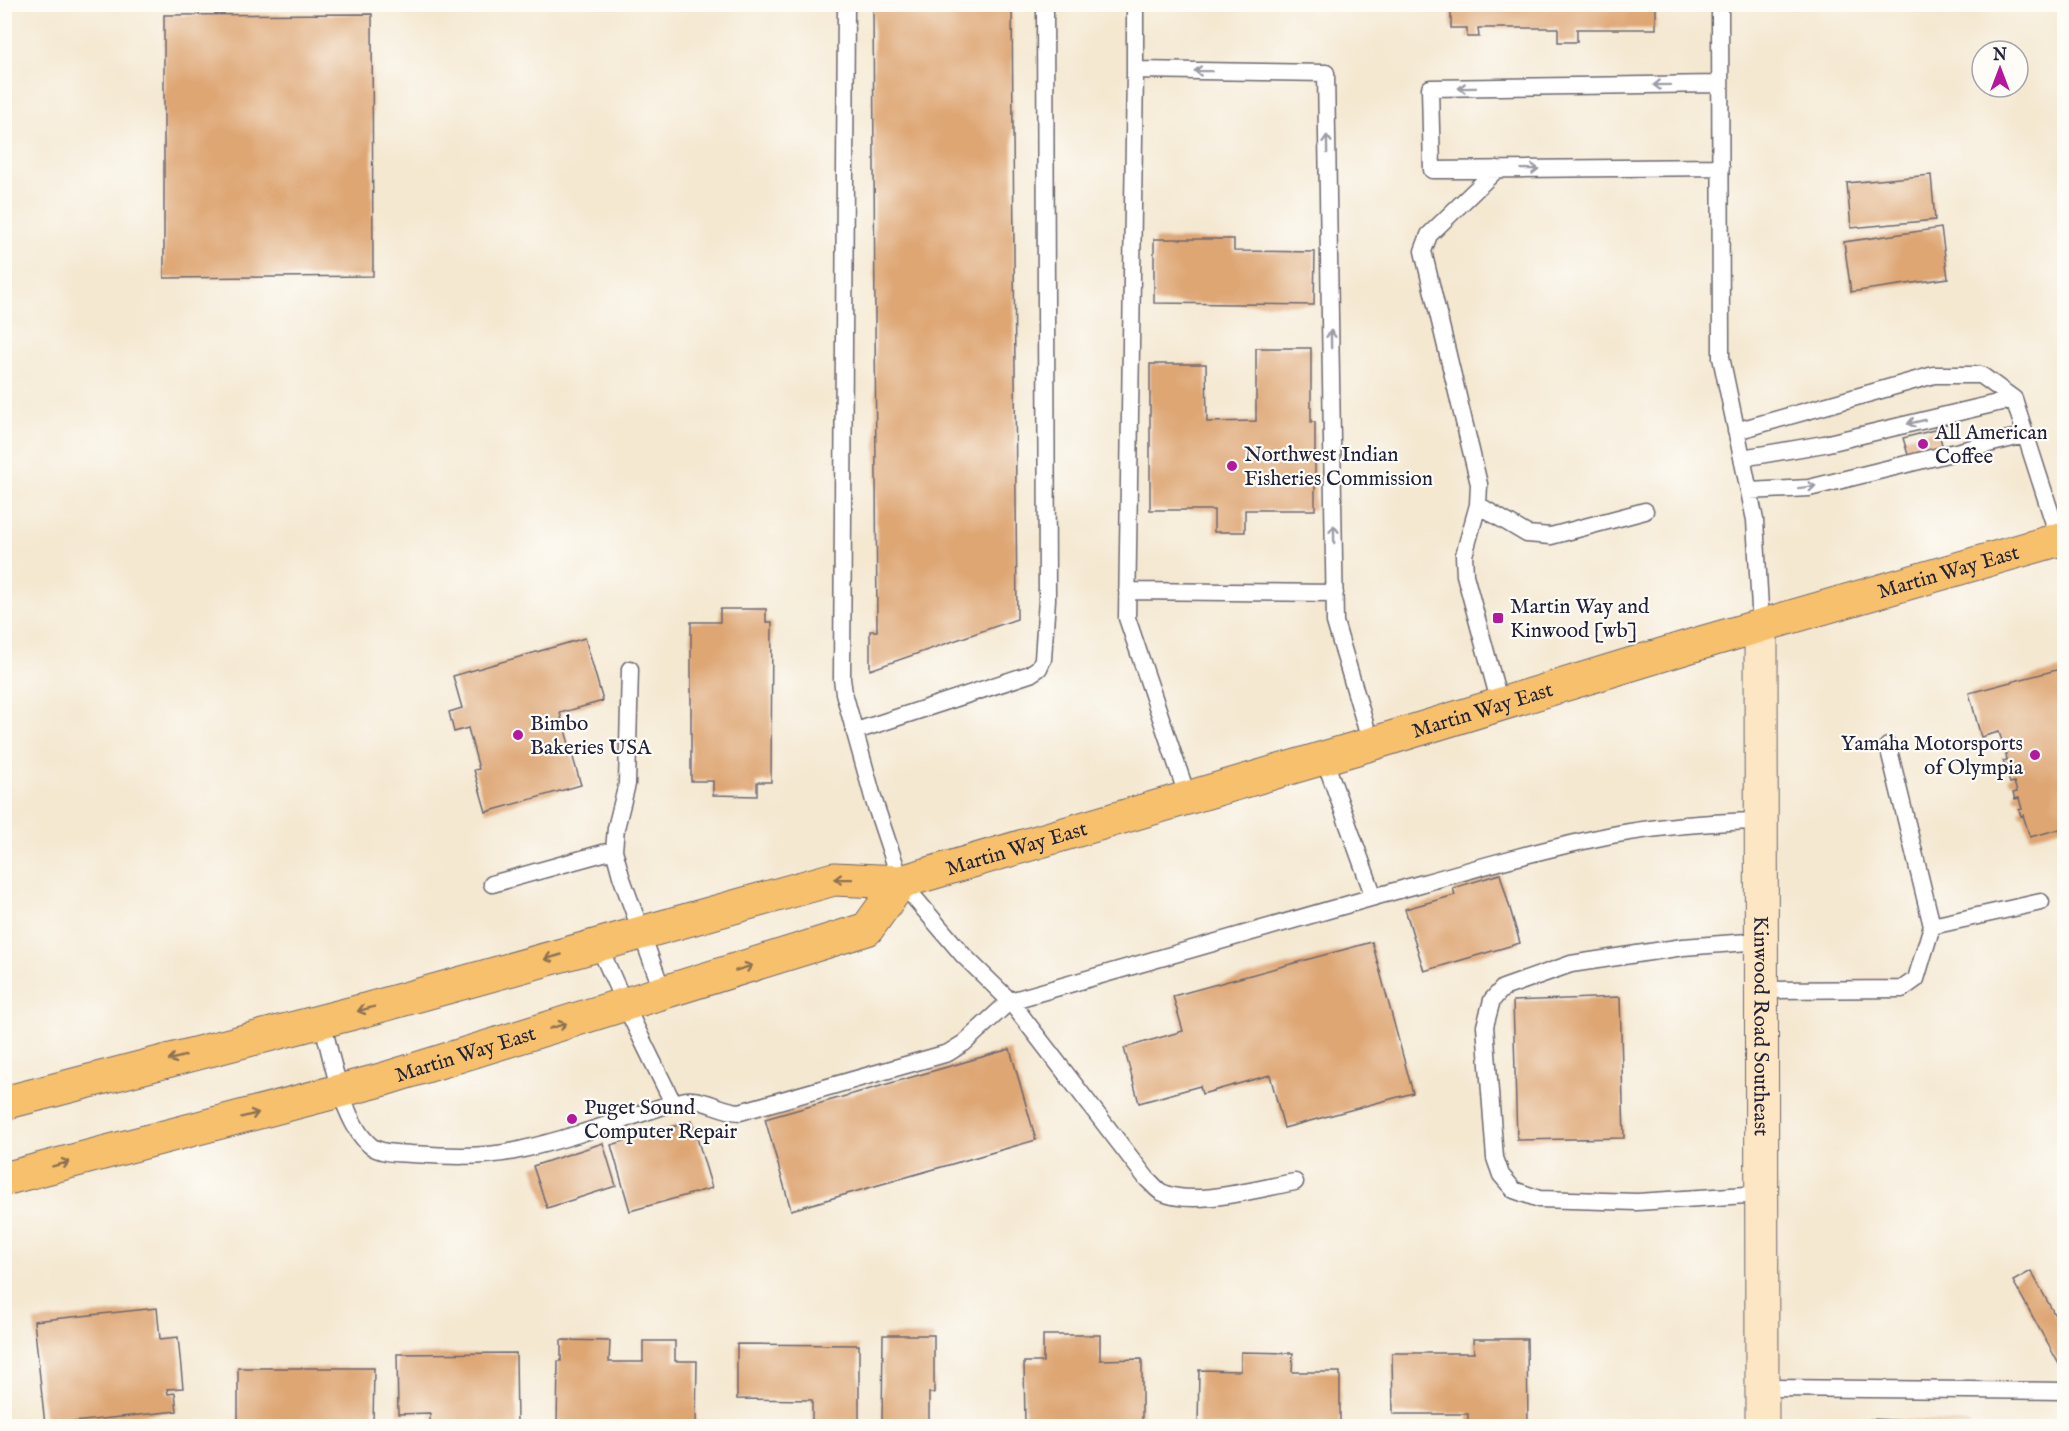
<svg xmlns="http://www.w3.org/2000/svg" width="2069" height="1431" viewBox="0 0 2069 1431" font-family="'IM FELL English',serif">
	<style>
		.building { fill: #dea673 }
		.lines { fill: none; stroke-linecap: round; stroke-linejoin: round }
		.lane-casing { stroke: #6c6770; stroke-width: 19 }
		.secondary-casing { stroke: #6c6770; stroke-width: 35 }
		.primary-casing { stroke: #6c6770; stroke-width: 35 }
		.lane { stroke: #fff; stroke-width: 16 }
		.secondary { stroke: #fce6c4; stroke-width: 33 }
		.primary { stroke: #f7c06c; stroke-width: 33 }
		.oneway { stroke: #9c9ca7 }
		.oneway2 { stroke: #8c7154 }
		.poi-dot { fill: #b5179e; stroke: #fdfcf7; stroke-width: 2 }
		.labels { text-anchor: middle; stroke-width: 4.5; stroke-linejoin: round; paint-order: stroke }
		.poi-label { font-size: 21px; fill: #22223b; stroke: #fdfcf7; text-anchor: start }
		.street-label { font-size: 21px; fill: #22223b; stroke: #fdfcf7 }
	</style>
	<rect width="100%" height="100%" fill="#fdfcf7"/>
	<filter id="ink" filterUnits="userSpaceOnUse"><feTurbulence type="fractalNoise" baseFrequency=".0167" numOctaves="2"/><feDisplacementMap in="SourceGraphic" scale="12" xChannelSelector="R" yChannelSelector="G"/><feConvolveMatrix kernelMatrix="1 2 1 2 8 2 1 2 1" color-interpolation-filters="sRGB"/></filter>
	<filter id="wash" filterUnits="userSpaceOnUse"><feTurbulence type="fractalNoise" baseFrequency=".008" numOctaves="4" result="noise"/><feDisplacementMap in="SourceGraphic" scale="24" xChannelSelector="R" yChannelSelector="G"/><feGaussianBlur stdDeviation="1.35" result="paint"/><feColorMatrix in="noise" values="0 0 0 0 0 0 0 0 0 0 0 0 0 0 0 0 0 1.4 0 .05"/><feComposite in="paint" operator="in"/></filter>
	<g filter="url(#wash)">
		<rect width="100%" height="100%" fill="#f4e8d1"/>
		<g id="blocks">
			<path class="building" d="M873 4H1012L1017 619 870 670V631H877Z
				M1451 4H1656V29H1577V42H1558V28H1478L1479 37H1467V28H1451Z
				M372 14 373 276 164 278V15Z
				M1931 175 1935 220 1851 228 1847 183Z
				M1941 228 1948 278 1851 292 1844 242Z
				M1154 239H1234V251L1315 252 1314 305 1154 303Z
				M1256 348H1311V422H1315V510H1245V532H1214V510H1150V364H1206L1207 422 1256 421Z
				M1938 429 1943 449 1909 458 1903 438Z
				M720 609H766V622H772L771 782H757V796L713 795V781H691V622H720Z
				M585 638 603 701 560 713 581 785 486 812 474 770 479 769 468 728 454 732 449 712 462 708 453 676Z
				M2064 668V828L2030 837 2023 815 2021 816 2019 810 2022 809 2019 798 2015 799 2013 793 2017 792 2014 782 2010 783 2008 777 2012 776 2009 765H2005L2003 761 2007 760 2005 749 2001 750 1999 745 2003 744 1999 732 1981 737 1969 693Z
				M1500 874 1520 943 1424 971 1405 909 1455 895 1453 888Z
				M1372 942 1413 1093 1284 1128 1270 1075 1202 1094 1200 1086 1139 1103 1124 1048 1183 1031 1173 996Z
				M1620 997 1624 1138 1517 1140 1513 1001Z
				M1010 1049 1036 1140 791 1210 765 1119Z
				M692 1121 712 1188 630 1211 611 1145Z
				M603 1143 616 1186 547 1208 533 1166Z
				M2031 1271 2064 1332V1363L2060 1366 2013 1281Z
				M157 1308 160 1339 178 1337 183 1388 167 1389 168 1394 175 1393 177 1411 45 1425 34 1321Z
				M883 1335H934V1393H929V1426H882Z
				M1043 1335H1100V1360L1142 1359V1426H1100V1422L1025 1423 1024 1362H1043Z
				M1473 1339H1527L1528 1426H1468V1414H1393L1392 1353H1474Z
				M561 1340 610 1341 609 1362H643V1341H675V1361H697L696 1424 605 1423V1426H557L558 1361H561Z
				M737 1344 859 1345V1426H812V1400L737 1399Z
				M1241 1352 1293 1353 1292 1372H1340V1426H1198L1199 1370 1241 1371Z
				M516 1353 517 1426H430V1413L398 1414 397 1354Z
				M238 1368H374L373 1426H238Z
				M1870 1419 1971 1423V1426H1870Z"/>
		</g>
	</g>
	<g filter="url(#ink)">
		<use href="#blocks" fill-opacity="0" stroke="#6c6770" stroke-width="1.5"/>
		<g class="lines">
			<defs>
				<path id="lane" d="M846 4 842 679 844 693 874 801 901 882 963 955 1010 1001 1147 1179C1152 1183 1156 1189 1161 1192 1193 1208 1260 1188 1295 1182
					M1720 4 1721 357 1755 520 1761 626
					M1135 70V4
					M1720 84 1430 88 1432 170 1721 167
					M1497 169 1429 235 1423 251 1479 484 1478 505 1464 555 1465 575 1500 704
					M1736 431 1934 375H1981L2014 399 2059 539
					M1742 458 1824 444 2014 399
					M1749 491 1809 488 2025 435
					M1478 505 1527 534 1551 536 1645 511
					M1127 591 1335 593
					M630 669 627 784 616 828 614 850 621 876 663 993
					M856 731 1030 674 1039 668 1043 659 1047 599 1045 4
					M1324 758 1374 897C1453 875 1532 851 1612 835 1661 826 1711 822 1761 821
					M1188 798 1127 618 1135 70 1326 73 1335 622 1371 744
					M492 884 614 850
					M1932 926 2041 902
					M1761 941 1683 947 1571 964 1503 988 1492 1000 1485 1026 1495 1158 1501 1175 1514 1190 1539 1199 1637 1202 1762 1194
					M598 944 625 1005 673 1103C679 1102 686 1099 692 1100 709 1101 722 1111 740 1112L948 1053 964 1043 1010 1001 1374 897
					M1762 990 1902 989 1916 979 1932 926 1888 746
					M322 1021C331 1055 343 1124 371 1146 381 1154 399 1153 411 1154 445 1156 481 1158 515 1151 569 1139 621 1120 673 1103
					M1762 1388 2064 1391
					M4 1426H5"/>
				<g id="secondary">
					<path id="s1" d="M1761 626 1762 1426"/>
				</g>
				<g id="primary">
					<path id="s2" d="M4 1103 365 1010 834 879 901 882 1371 744 1694 645 2064 538"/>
					<path id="s3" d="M4 1179 381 1080 867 929 901 882"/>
				</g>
			</defs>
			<use href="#lane" class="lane-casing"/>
			<use href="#secondary" class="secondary-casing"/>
			<use href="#primary" class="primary-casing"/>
			<use href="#lane" class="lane"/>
			<use href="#secondary" class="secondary"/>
			<use href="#primary" class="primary"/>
		</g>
		<defs><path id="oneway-shaft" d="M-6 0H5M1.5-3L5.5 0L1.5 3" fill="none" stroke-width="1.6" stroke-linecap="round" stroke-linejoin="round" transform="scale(1.5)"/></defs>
		<g class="oneway">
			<use href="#oneway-shaft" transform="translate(1203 71) rotate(-179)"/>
			<use href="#oneway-shaft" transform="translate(1662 85) rotate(179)"/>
			<use href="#oneway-shaft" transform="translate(1467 88) rotate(179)"/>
			<use href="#oneway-shaft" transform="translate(1327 144) rotate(-91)"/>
			<use href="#oneway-shaft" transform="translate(1530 169) rotate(-1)"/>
			<use href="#oneway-shaft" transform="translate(1331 339) rotate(-91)"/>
			<use href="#oneway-shaft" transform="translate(1916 422) rotate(167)"/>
			<use href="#oneway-shaft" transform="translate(1807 487) rotate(-7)"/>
			<use href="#oneway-shaft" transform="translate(1334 534) rotate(-91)"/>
		</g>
		<g class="oneway2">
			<use href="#oneway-shaft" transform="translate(843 879) rotate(-179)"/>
			<use href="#oneway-shaft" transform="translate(553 957) rotate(164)"/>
			<use href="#oneway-shaft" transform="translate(744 968) rotate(-17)"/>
			<use href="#oneway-shaft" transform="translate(366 1009) rotate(165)"/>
			<use href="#oneway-shaft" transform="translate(558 1026) rotate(-17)"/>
			<use href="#oneway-shaft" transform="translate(177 1058) rotate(165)"/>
			<use href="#oneway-shaft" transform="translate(250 1115) rotate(-15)"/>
			<use href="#oneway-shaft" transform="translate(61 1164) rotate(-15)"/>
		</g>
	</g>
	<g class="poi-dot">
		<circle cx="1923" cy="444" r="6"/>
		<circle cx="1232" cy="466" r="6"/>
		<rect x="1492" y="612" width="12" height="12" rx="3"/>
		<circle cx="518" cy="735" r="6"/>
		<circle cx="2035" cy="755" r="6"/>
		<circle cx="572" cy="1119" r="6"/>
	</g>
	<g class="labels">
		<g class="poi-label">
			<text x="1935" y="439">All American<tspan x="1935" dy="24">Coffee</tspan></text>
			<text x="1244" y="461">Northwest Indian<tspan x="1244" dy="24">Fisheries Commission</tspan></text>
			<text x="1510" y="613">Martin Way and<tspan x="1510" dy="24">Kinwood [wb]</tspan></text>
			<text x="530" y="730">Bimbo<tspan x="530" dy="24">Bakeries USA</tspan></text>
			<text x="2023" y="750" text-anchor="end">Yamaha Motorsports<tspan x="2023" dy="24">of Olympia</tspan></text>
			<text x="584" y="1114">Puget Sound<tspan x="584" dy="24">Computer Repair</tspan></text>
		</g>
		<g class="street-label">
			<text dy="7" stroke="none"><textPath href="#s2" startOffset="2019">Martin Way East</textPath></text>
			<text dy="7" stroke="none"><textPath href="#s2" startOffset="1533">Martin Way East</textPath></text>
			<text dy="7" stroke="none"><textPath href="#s2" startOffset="1047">Martin Way East</textPath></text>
			<text dy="7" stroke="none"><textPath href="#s1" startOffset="400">Kinwood Road Southeast</textPath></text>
			<text dy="7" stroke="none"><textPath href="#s3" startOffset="478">Martin Way East</textPath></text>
		</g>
	</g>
	<rect width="2069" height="1431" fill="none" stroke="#fdfcf7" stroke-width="24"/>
	<g transform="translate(2000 69)"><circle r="28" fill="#fdfcf7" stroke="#a5a5ac" stroke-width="1.5"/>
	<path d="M0-4.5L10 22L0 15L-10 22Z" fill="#b5179e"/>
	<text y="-9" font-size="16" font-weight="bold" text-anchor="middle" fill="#22223b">N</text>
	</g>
</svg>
